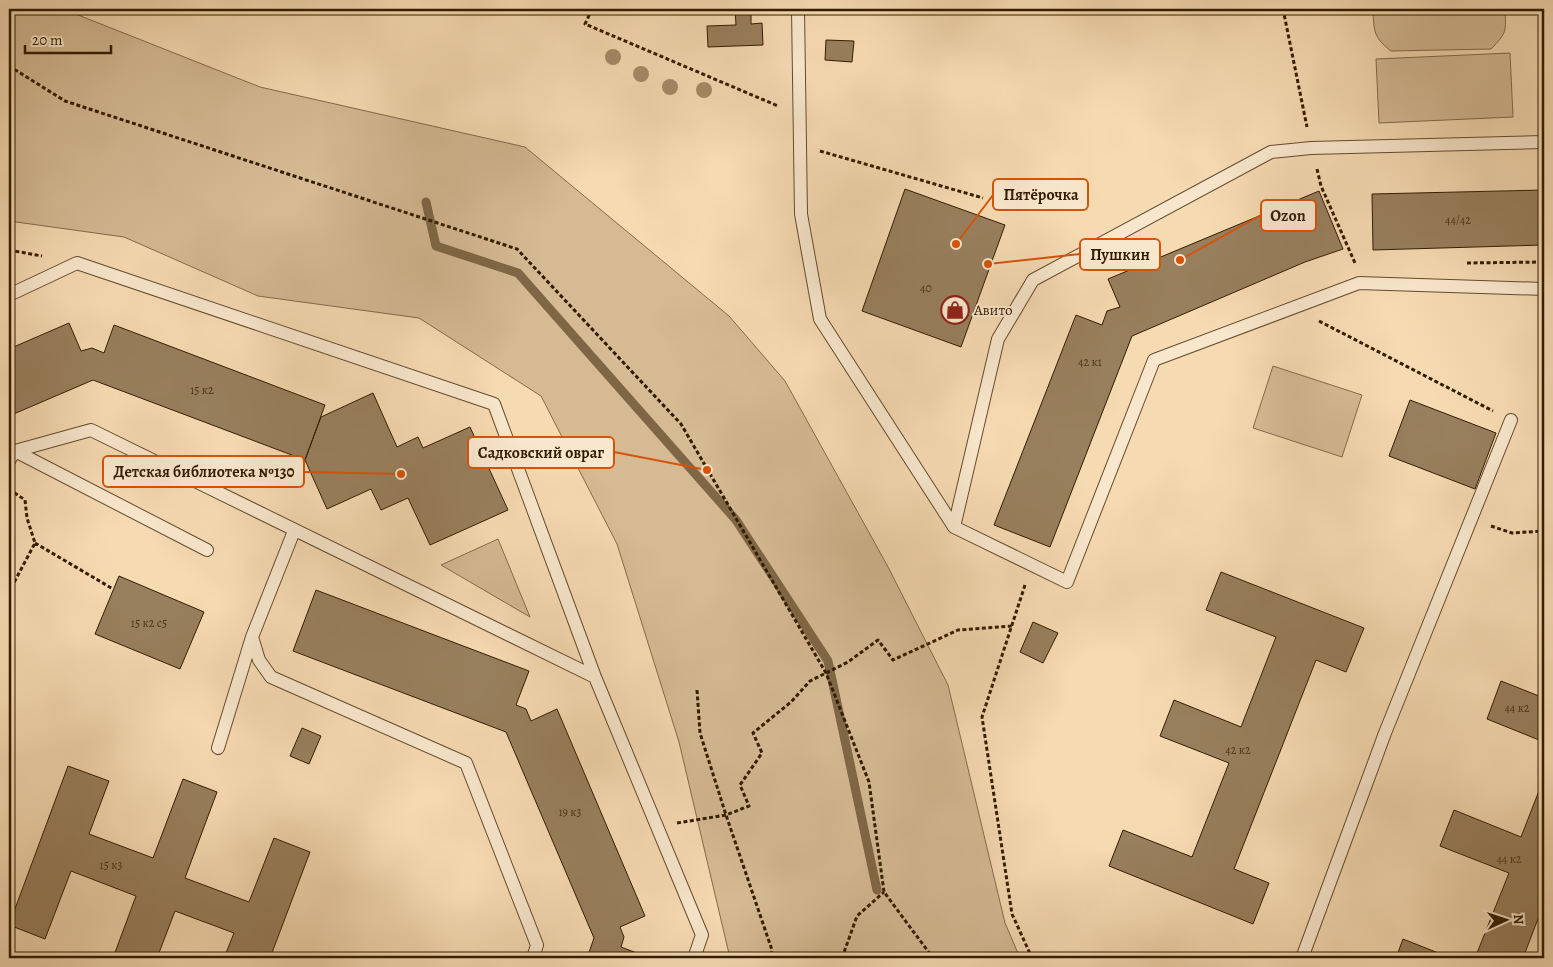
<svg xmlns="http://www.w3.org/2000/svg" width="1553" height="967" viewBox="0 0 1553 967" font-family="Alegreya,serif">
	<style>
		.green { fill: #d5ba94; stroke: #846b4a }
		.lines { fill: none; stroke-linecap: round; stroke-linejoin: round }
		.stream { stroke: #7f6746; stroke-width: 9 }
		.building { fill: #987f5d; stroke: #321c00 }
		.lane-casing { stroke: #634c2c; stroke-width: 14 }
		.path { stroke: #321c00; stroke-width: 3; stroke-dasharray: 4 2.5; stroke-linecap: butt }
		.lane { stroke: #f9e7cd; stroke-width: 12 }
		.tree { fill: #a58b68 }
		.labels { text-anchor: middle; stroke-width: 4; stroke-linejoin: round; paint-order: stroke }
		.number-label { font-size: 12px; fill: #4c3517 }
		.poi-label { font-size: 15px; fill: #321c00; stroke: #f9e7cd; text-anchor: start }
		.leader { fill: none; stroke: #d6530b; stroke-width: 2 }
		.callout-dot { fill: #d6530b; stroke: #f9e7cd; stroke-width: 2 }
		.callout { fill: #f9e7cd; stroke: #d6530b; stroke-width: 2 }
		.callout-label { font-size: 16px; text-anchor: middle; font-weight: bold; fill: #321c00 }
	</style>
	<rect width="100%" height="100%" fill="#f6dab2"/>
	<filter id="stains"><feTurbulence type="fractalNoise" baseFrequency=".004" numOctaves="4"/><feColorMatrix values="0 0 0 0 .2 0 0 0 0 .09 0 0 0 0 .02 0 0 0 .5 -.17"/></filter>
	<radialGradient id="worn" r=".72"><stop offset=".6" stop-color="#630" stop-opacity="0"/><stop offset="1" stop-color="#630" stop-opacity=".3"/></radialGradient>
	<path class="green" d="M9 9H63L260 87 525 147 729 316 785 381 887 565 948 685 1005 923 1020 958H730L679 742 617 544 541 396 419 318 258 296 124 237 9 221Z
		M1373 9H1505C1506 31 1507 33 1491 49L1391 51C1373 37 1374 31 1373 9Z
		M1510 53 1513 117 1379 123 1376 59Z
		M1273 366 1362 395 1342 457 1253 428Z
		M498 539 530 617 441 565Z"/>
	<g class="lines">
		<path class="stream" d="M426 202 436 246 518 273 736 520 828 661 877 890"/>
	</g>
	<path class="building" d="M735 9H751V24L762 23 763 45 708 47 707 26 736 25Z
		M826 40 854 41 852 62 825 60Z
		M905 189 1005 225 961 347 862 311Z
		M1544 190V245L1373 250 1372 194Z
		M1319 191 1343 249 1305 262 1132 336 1050 547 994 525 1076 315 1102 325 1107 311 1120 307 1108 279Z
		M69 323 81 351 92 348 104 353 114 325 325 405 305 460 93 380 9 416V349Z
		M373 393 397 447 418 437 423 448 470 427 508 510 430 545 408 498 381 510 371 489 327 509 305 460 321 417Z
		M1410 400 1496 433 1475 489 1389 456Z
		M1221 572 1364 628 1346 672 1316 660 1234 869 1269 883 1253 924 1109 866 1123 830 1192 857 1229 763 1160 736 1174 700 1241 727 1276 637 1206 610Z
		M119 576 204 612 180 669 95 634Z
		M316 590 529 671 516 705 526 709 531 721 557 709 645 916 620 927 624 937 621 947 650 958H587L594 938 506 732 293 651Z
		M1033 622 1058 633 1043 663 1020 652Z
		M1501 681 1544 698V742L1487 719Z
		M302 728 321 736 309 764 290 756Z
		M68 766 109 781 89 834 153 858 183 779 217 792 185 878 249 902 274 838 310 852 270 958H224L234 933 175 911 157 958H113L136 896 71 871 45 939 9 925Z
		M1544 778V903L1523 958H1475L1509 873 1440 846 1454 810 1521 837Z
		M1403 939 1451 958H1396Z"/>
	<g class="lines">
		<defs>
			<path id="lane" d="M798 9 801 214 820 319 954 527 1067 582 1154 360 1359 283 1544 289
				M9 295 77 263 494 404 595 677
				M15 451 207 550
				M9 461 15 451 91 430 595 677 702 935 694 958
				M954 527 998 339 1033 280 1271 152 1311 148 1544 142
				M294 531 252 637 259 660 271 677 466 763 537 945 533 958
				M218 748 252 637
				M1302 958 1385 733 1511 420"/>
		</defs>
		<use href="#lane" class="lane-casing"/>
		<path class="path" d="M592 9 585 24 778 106
			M1283 9 1307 127
			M9 66 65 101 517 249 681 424 826 673 869 782 884 892 933 958
			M820 151 983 198
			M1317 169 1321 186 1355 263
			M9 250 42 256
			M1467 263 1544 262
			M1319 321 1493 411
			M9 489 25 500 27 518 35 543 9 592
			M1491 526 1512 533 1544 531
			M35 543 113 589
			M1025 585 982 717 1012 914 1032 958
			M697 690 700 733 726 815 772 950 771 958
			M677 823 726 815 749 806 740 785 762 753 753 733 791 702 810 681 848 662 878 640 893 660 958 630 1012 626
			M842 958 857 916 884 892"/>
		<use href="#lane" class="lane"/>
	</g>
	<g class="tree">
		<circle cx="613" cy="57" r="8"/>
		<circle cx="641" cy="74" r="8"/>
		<circle cx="670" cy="87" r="8"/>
		<circle cx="704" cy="90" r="8"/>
	</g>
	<defs>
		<symbol id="shop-ring" viewBox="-11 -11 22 22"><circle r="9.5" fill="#f9e7cd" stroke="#8f2418" stroke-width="1.5"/><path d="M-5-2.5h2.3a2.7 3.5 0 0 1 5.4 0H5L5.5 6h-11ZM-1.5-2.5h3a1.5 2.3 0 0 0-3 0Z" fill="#8f2418"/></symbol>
	</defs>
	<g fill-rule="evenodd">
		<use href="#shop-ring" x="939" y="294" width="32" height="32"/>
	</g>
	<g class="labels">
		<g class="number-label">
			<text x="1458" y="224">44/42</text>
			<text x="926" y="292">40</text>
			<text x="1090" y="366">42 к1</text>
			<text x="202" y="394">15 к2</text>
			<text x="149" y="627">15 к2 с5</text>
			<text x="1517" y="712">44 к2</text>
			<text x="1238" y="754">42 к2</text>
			<text x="570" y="816">19 к3</text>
			<text x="1509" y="863">44 к2</text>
			<text x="111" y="869">15 к3</text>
		</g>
		<g class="poi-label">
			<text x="974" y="315">Авито</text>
		</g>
	</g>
	<path class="leader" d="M956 244L993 195M1180 260L1261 215M988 264L1080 254M707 470L614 452M401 474L304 472"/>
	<g class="callout-dot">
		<circle cx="956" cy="244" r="5"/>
		<circle cx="1180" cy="260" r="5"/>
		<circle cx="988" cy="264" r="5"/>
		<circle cx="707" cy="470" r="5"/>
		<circle cx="401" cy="474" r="5"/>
	</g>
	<g class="callout">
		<rect x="993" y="179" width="95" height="31" rx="5"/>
		<rect x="1261" y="200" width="55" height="31" rx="5"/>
		<rect x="1080" y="239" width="80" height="31" rx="5"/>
		<rect x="468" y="437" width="146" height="31" rx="5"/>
		<rect x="103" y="456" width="201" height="31" rx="5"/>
	</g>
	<g class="callout-label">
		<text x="1041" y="200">Пятёрочка</text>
		<text x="1288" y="221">Ozon</text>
		<text x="1120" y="260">Пушкин</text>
		<text x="541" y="458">Садковский овраг</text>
		<text x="204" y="477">Детская библиотека №130</text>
	</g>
	<rect width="1553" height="967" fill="none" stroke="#f6dab2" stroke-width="30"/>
	<rect x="10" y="10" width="1533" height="947" fill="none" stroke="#321c00" stroke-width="2.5"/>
	<rect x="15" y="15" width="1523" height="937" fill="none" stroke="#321c00"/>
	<g transform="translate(1506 920) rotate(87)" stroke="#f9e7cd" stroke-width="4" paint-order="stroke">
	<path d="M0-4L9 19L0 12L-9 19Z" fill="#321c00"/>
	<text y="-8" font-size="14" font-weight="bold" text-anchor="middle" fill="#321c00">N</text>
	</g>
	<path d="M25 45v8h86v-8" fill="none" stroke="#321c00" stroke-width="2.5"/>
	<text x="32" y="45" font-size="15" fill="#321c00" stroke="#f9e7cd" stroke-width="4" paint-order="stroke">20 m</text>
	<rect width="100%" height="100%" filter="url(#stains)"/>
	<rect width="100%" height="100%" fill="url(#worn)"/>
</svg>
